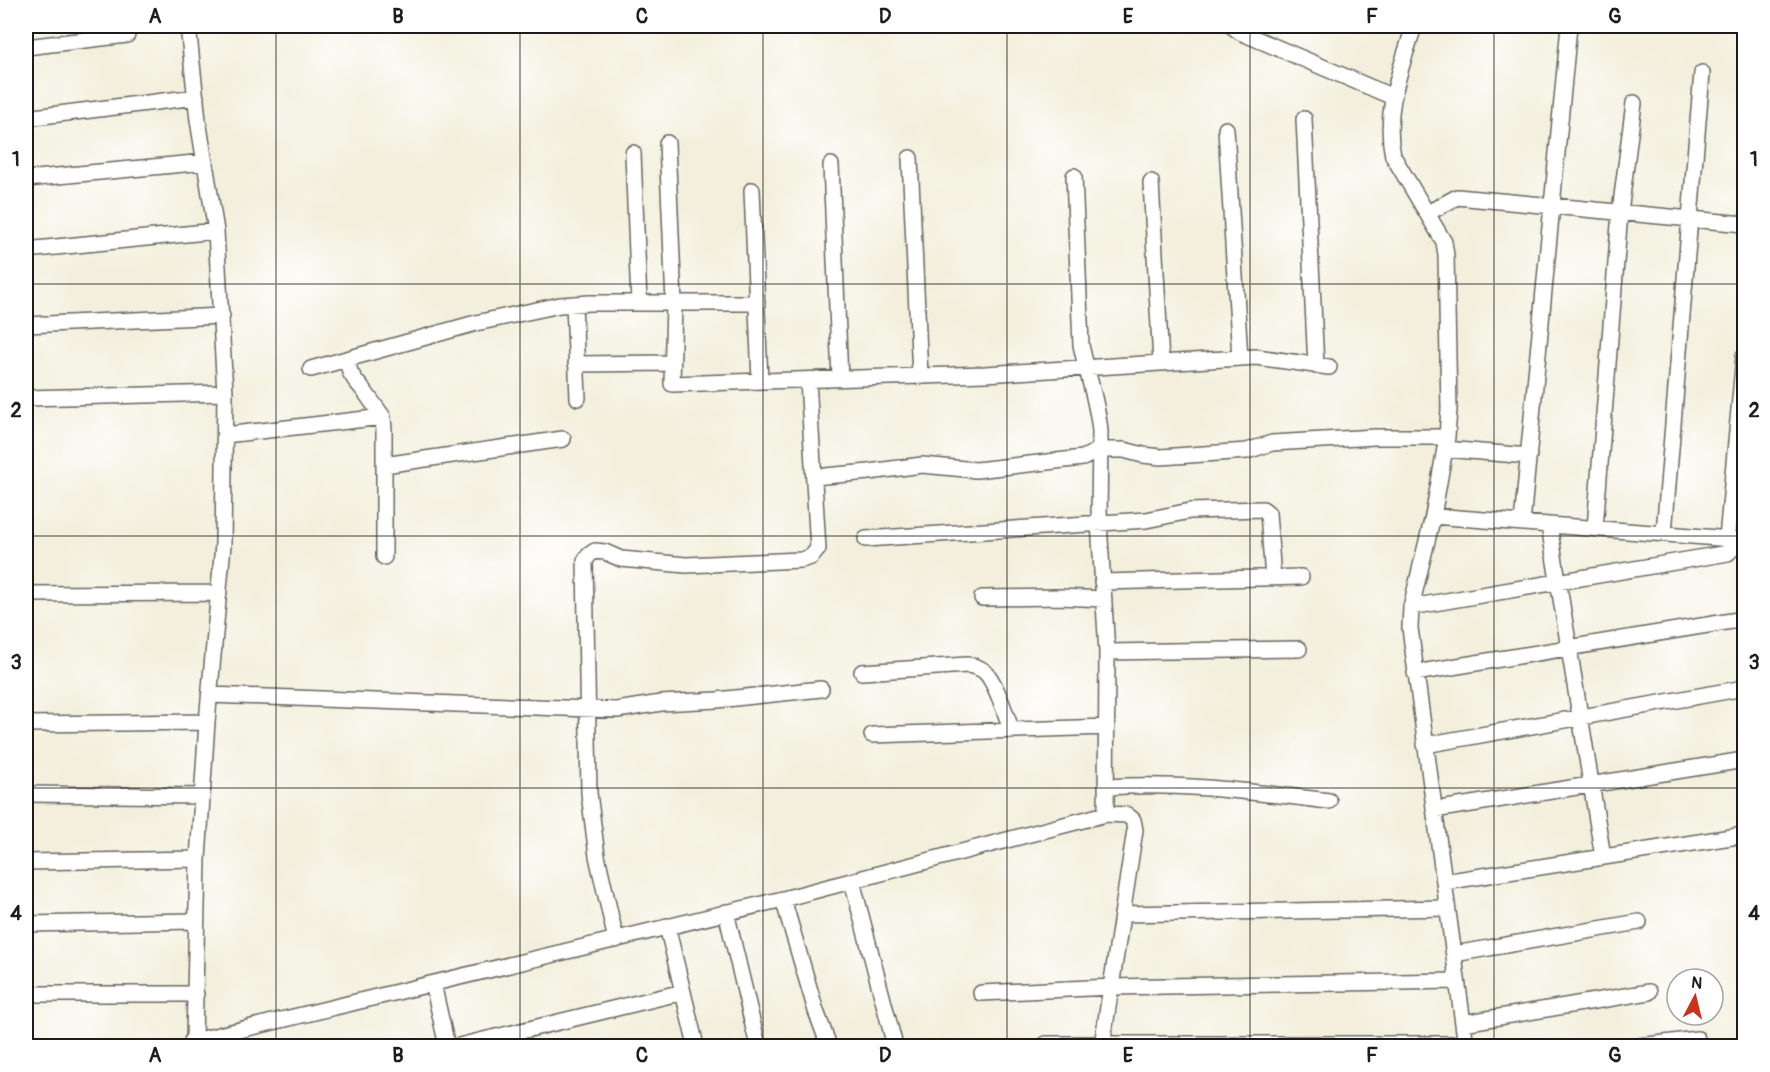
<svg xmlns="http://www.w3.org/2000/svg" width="1770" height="1072" viewBox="0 0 1770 1072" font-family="Pangolin,sans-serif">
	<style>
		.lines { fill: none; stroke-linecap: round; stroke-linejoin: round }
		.minor-casing { stroke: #67665f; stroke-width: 18 }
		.tertiary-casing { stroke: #67665f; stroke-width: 22 }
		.minor { stroke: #fff; stroke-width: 15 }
		.tertiary { stroke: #fff; stroke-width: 20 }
		.grid { fill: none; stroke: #1c1c1c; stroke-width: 1.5; stroke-opacity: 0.55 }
		.neatline { fill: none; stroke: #1c1c1c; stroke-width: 2 }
		.grid-label { font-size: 20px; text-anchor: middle; font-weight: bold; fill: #1c1c1c }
	</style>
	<rect width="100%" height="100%" fill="#fff"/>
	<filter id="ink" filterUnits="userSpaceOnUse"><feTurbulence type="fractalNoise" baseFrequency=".0167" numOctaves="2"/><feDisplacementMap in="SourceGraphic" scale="12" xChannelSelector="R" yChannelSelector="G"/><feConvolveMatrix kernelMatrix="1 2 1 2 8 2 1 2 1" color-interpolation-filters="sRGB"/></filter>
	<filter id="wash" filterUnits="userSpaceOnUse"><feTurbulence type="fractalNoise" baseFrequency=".008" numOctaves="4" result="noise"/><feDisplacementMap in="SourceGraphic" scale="24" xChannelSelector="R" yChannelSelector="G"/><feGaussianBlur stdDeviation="1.35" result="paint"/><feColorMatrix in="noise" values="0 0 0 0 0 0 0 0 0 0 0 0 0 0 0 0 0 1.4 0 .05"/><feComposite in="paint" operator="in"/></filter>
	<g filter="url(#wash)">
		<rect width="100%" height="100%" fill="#f3efdc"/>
	</g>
	<g filter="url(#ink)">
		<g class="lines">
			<defs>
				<path id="minor" d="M188 26 198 120 216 231 225 393 223 545 207 722 198 859 194 1041 783 899 1106 814 1127 815 1133 820 1135 830 1102 1046
					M1232 26 1240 32 1393 97
					M1414 26C1401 69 1383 111 1393 156L1444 242 1446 255 1449 409 1447 437 1433 516 1411 607 1410 628 1466 1046
					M26 47 127 35
					M26 118 196 97
					M1304 119 1316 366
					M1226 129 1240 358
					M667 143 674 303 672 384 985 374 1256 357 1329 367
					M633 153 639 303
					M910 158 920 376
					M831 165 840 379
					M1074 176 1081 345C1087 374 1098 403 1100 432L1099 522 1107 652 1106 814
					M26 179 205 162
					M1151 182 1161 363
					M752 190 760 381
					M1428 213 1457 197 1744 224
					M26 250 216 231
					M574 304 578 398
					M26 325 222 316
					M347 359 350 372 355 380 365 392 383 417 384 430V557
					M576 364 672 363
					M311 369 476 323 560 305 590 303H757
					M26 398 225 393
					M225 435 383 417
					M1445 449 1529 456
					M384 465 563 439
					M814 477 869 472 922 465 976 470 1083 458 1099 450H1124L1143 455 1161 457 1247 451 1272 443 1375 437H1447
					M1433 516 1744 540
					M1522 523 1569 26
					M1549 525 1603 857
					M1595 528 1620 212 1634 103
					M1664 533 1702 73
					M1727 538 1744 356
					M866 539 1146 520 1190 511 1263 509 1268 513 1273 578
					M1102 582 1301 577
					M26 594 219 593
					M982 598 1060 597 1104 599
					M1411 607 1728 553 1741 540
					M1107 652 1299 649
					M862 672 967 665C974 666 980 667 985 672 996 682 1006 716 1012 731
					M1415 673 1744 619
					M210 695 617 710 661 703 717 700 821 689
					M26 724 207 722
					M872 735 1107 727
					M1425 745 1744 688
					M1106 787C1182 782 1253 792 1329 801
					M26 794 202 796
					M1434 810 1744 760
					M26 862 198 859
					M852 881 895 1046
					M1444 882 1744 835
					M783 899 816 1011 829 1046
					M726 912 758 1046
					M1122 914 1447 908
					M26 924 196 921
					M667 926 696 1046
					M616 940 597 856 589 793 585 561 589 555 595 551 605 552 621 559 686 565 801 560 811 557 818 549 808 380
					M1454 954 1639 922
					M433 984 447 1046
					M981 993 1111 987 1457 981
					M26 994H196
					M1463 1023 1649 992
					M1046 1044H1466
					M459 1046 683 992
					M1640 1046 1697 1039 1700 1046"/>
				<path id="tertiary" d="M194 1046V1041"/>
			</defs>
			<use href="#minor" class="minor-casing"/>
			<use href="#tertiary" class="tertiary-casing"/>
			<use href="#minor" class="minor"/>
			<use href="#tertiary" class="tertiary"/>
		</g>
	</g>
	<path class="grid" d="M276 26V1046M520 26V1046M763 26V1046M1007 26V1046M1250 26V1046M1494 26V1046M26 284H1744M26 536H1744M26 788H1744"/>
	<rect width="1770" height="1072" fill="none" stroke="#fff" stroke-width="66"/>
	<g transform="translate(1695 997) rotate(7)"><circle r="28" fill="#ffffff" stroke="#a4a4a4" stroke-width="1.5"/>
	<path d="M0-4.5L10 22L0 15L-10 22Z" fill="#c8321e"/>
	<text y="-9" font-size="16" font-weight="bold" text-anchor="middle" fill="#1c1c1c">N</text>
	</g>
	<rect x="33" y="33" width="1704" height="1006" class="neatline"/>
	<g class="grid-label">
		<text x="155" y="23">A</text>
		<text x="398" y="23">B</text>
		<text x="642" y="23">C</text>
		<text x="885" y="23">D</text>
		<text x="1128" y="23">E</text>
		<text x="1372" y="23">F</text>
		<text x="1615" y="23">G</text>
		<text x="16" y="166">1</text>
		<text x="1754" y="166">1</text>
		<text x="16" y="417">2</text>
		<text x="1754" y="417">2</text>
		<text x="16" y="669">3</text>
		<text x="1754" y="669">3</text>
		<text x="16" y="920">4</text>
		<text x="1754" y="920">4</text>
		<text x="155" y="1062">A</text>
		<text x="398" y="1062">B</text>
		<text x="642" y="1062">C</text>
		<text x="885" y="1062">D</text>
		<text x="1128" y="1062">E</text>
		<text x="1372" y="1062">F</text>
		<text x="1615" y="1062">G</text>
	</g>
</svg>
